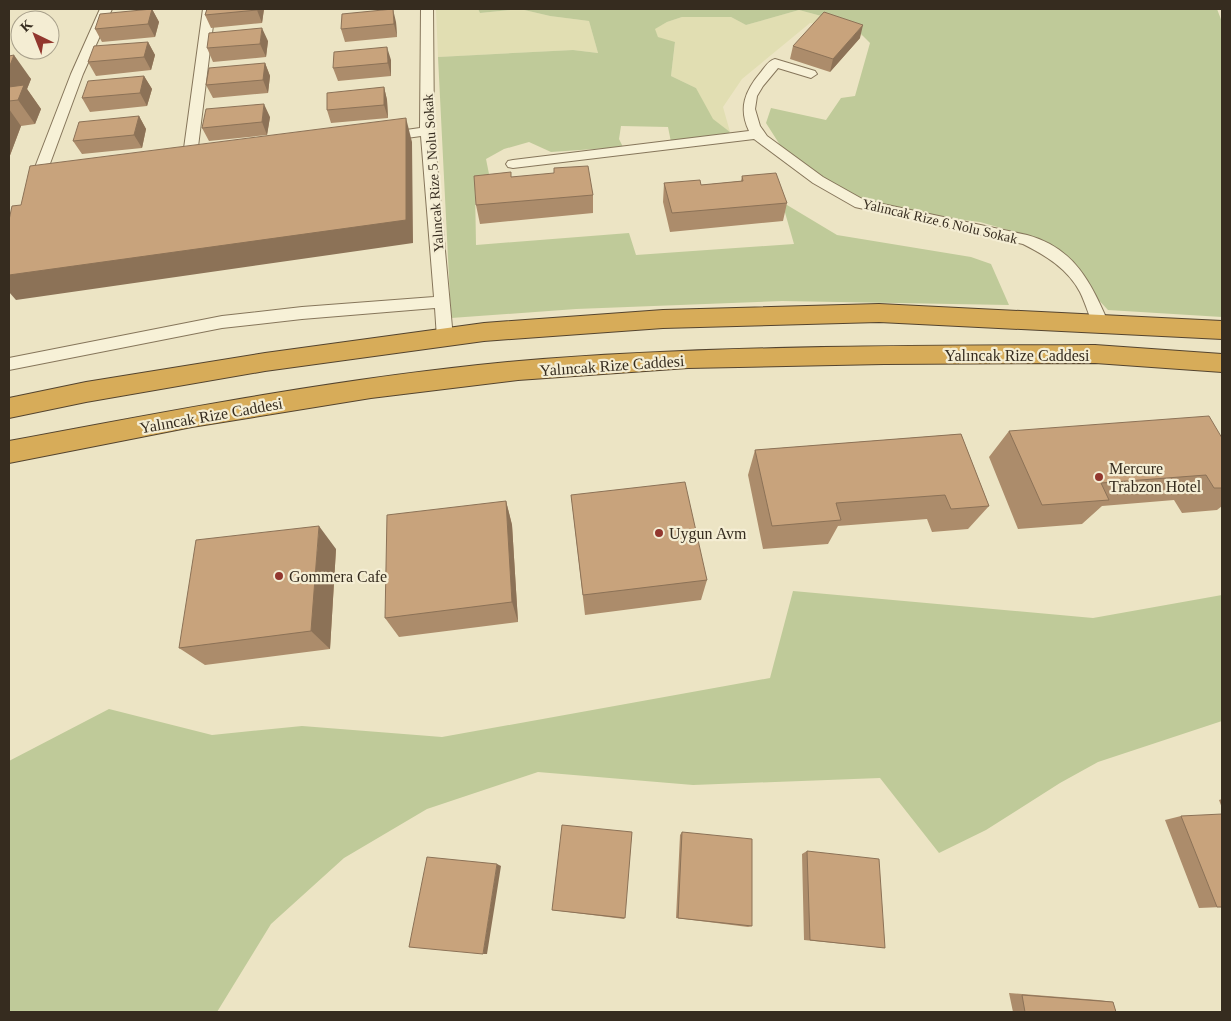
<svg xmlns="http://www.w3.org/2000/svg" width="1231" height="1021" viewBox="0 0 1231 1021" font-family="Georgia,serif">
	<style>
		.farmland { fill: #e1deb2 }
		.green { fill: #bfca99 }
		.lines { fill: none; stroke-linecap: round; stroke-linejoin: round }
		.lane-casing { stroke: #86765b; stroke-width: 2 }
		.highway-casing { stroke: #54442f; stroke-width: 2 }
		.lane { fill: #f7f1d7; fill-rule: evenodd }
		.highway { fill: #d7ac59; fill-rule: evenodd }
		.wall { fill: #ac8c6b }
		.shaded-wall { fill: #8c7257 }
		.building { fill: #c8a37c; stroke: #8c7257 }
		.poi-dot { fill: #92372e; stroke: #f4edd3; stroke-width: 2 }
		.labels { text-anchor: middle; stroke-width: 4.5; stroke-linejoin: round; paint-order: stroke }
		.far-street-label { font-size: 14px; fill: #362c1f; stroke: #f4edd3 }
		.street-label { font-size: 16px; fill: #362c1f; stroke: #f4edd3 }
		.poi-label { font-size: 16px; fill: #362c1f; stroke: #f4edd3; text-anchor: start }
	</style>
	<rect width="100%" height="100%" fill="#ece4c4"/>
	<path class="farmland" d="M436 9H478L480 13 520 9 550 16 589 21 598 53 573 50 438 57Z
		M799 10 851 24 863 36 810 23 742 79 723 107 730 132 712 119 696 88 671 76 675 43 658 37 654 29 667 22 682 17H731L746 25Z"/>
	<path class="green" d="M478 9H1217L1222 22V317L1108 310 1061 260 1021 234 980 222 918 215 849 200 805 173 780 145 766 123 771 108 826 120 841 98 855 96 870 43 851 24 799 10 746 25 731 17H682L667 22 655 29 658 37 675 42 671 76 696 88 713 119 730 132 713 142 672 147 668 127 621 126 619 139 623 147 551 152 529 142 504 149 486 159 491 184 475 187 476 245 629 233 636 255 794 244 782 202 837 235 971 257 991 264 1009 305 782 301 576 309 451 318 438 57 573 50 598 53 589 21 550 16 520 9 480 13Z
		M793 591 1093 618 1222 595V721L1098 762 1060 783 986 830 939 853 880 778 693 785 538 772 427 809 344 858 271 924 217 1012H9V761L109 709 212 735 302 726 442 737 770 678Z"/>
	<g class="lines">
		<defs>
			<path id="lane" d="M100 9H112L83 74 41 188 39 191H29L27 188 71 74Z
				M203 9H215L196 163 194 166H184L182 163Z
				M421 9H433L434 131 453 338 451 342 445 344 439 342 437 338 435 308 302 319 222 328 9 370V358L222 316 302 307 434 297 421 136 385 141 378 137 385 133 420 128Z
				M775 59 815 71 817 74 811 78 778 68 763 86 757 96 755 109 760 126 767 136 823 177 864 200 1027 235C1075 248 1091 283 1109 324L1107 328 1101 330 1095 328C1089 317 1086 304 1080 292 1068 269 1045 255 1023 244L855 207 813 183 754 139 513 168 508 167 506 164 508 161 513 160 749 131C738 108 745 91 761 72 765 67 768 61 775 59Z"/>
			<path id="highway" d="M879 304 1222 321V339L879 322 663 328 484 341 265 371 86 402 9 418V398L86 382 265 353 484 323 663 310Z
				M1095 345 1222 354V372L1095 363 884 364 688 368 518 380 371 398 192 427 9 463V441C178 409 347 377 519 361 710 345 903 346 1095 345Z"/>
		</defs>
		<use href="#lane" class="lane-casing"/>
		<use href="#highway" class="highway-casing"/>
		<use href="#lane" class="lane"/>
		<use href="#highway" class="highway"/>
	</g>
	<path class="wall" d="M152 9 159 22 155 37 102 42 95 29Z
		M207 9H264L262 23 211 28 205 15Z
		M396 22 397 37 345 42 341 29Z
		M860 38 830 72 790 59 793 46Z
		M268 41 266 57 213 62 207 48Z
		M148 42 155 55 151 70 96 76 88 62Z
		M9 56 31 79 27 89 41 109 35 124 21 126 9 158Z
		M391 60V76L338 81 333 68Z
		M265 63 270 76 268 93 213 98 206 85Z
		M144 76 152 89 147 106 90 112 82 98Z
		M384 87 387 100 388 118 331 123 327 110Z
		M139 116 146 129 142 148 82 154 73 141Z
		M270 117 267 135 209 141 202 128Z
		M742 176 787 203 783 221 670 232 663 202 664 183 701 185 741 181Z
		M512 177 593 195V213L480 224 476 205Z
		M1009 431 1222 438V506L1217 510 1182 513 1174 500 1102 506 1082 524 1018 529 989 457Z
		M961 434 989 506 968 529 932 532 927 519 838 526 828 544 763 549 748 475 755 450Z
		M571 495 707 580 701 600 585 615Z
		M506 501 512 525 518 622 399 637 385 618Z
		M336 549 330 649 205 665 179 648Z
		M1222 799V808L1219 800Z
		M1181 816 1222 907 1199 908 1165 820Z
		M632 832 624 919 552 910Z
		M682 832 752 926 748 927 676 918 680 835Z
		M807 851 885 948 804 940 802 854Z
		M1009 993 1098 1000 1113 1002 1116 1012H1013Z"/>
	<path class="shaded-wall" d="M152 9 159 22 155 37 148 24Z
		M258 9H264L262 23 257 10Z
		M393 9 396 22 397 37 394 24Z
		M863 25 860 38 830 72 833 59Z
		M262 28 268 41 266 57 260 44Z
		M148 42 155 55 151 70 144 57Z
		M387 47 391 60V76L388 63Z
		M14 55 31 79 27 89 41 109 35 124 18 100 9 98V68Z
		M265 63 270 76 268 93 263 80Z
		M144 76 152 89 147 106 140 93Z
		M384 87 387 100 388 118 384 105Z
		M264 104 270 117 267 135 262 122Z
		M9 109 21 126 9 158Z
		M139 116 146 129 142 148 134 135Z
		M406 118 412 142 413 243 16 300 9 292V275Z
		M506 501 512 525 518 622 512 602Z
		M319 526 336 549 330 649 311 631Z
		M497 864 501 866 487 954H483Z"/>
	<path class="building" d="M152 9 148 24 95 29 100 14Z
		M207 9H258L257 10 205 15Z
		M393 9 394 24 341 29 342 14Z
		M824 12 863 25 833 59 793 46Z
		M262 28 260 44 207 48 209 33Z
		M148 42 144 57 88 62 94 46Z
		M387 47 388 63 333 68 334 52Z
		M14 55 9 68V56Z
		M265 63 263 80 206 85 209 68Z
		M144 76 140 93 82 98 88 81Z
		M24 85 18 100 9 101V87Z
		M384 87V105L327 110V93Z
		M264 104 262 122 202 128 206 109Z
		M139 116 134 135 73 141 79 122Z
		M406 118V220L9 275V220L12 206 21 205 30 166Z
		M588 166 593 195 476 205 474 176 511 172V177L554 173V168Z
		M776 173 787 203 672 213 664 183 700 180 701 185 743 181 742 176Z
		M1209 416 1222 438V488H1214L1206 475 1101 483 1109 500 1042 505 1009 431Z
		M961 434 989 506 951 509 945 495 836 503 841 520 772 526 755 450Z
		M685 482 707 580 583 595 571 495Z
		M506 501 512 602 385 618 387 515Z
		M319 526 311 631 179 648 196 540Z
		M1222 814V907H1217L1181 816Z
		M562 825 632 832 625 918 552 910Z
		M682 832 752 839V926L678 918Z
		M807 851 879 859 885 948 810 940Z
		M427 857 497 864 483 954 409 947Z
		M1022 995 1113 1002 1116 1012H1025Z"/>
	<g class="poi-dot">
		<circle cx="1099" cy="477" r="5"/>
		<circle cx="659" cy="533" r="5"/>
		<circle cx="279" cy="576" r="5"/>
	</g>
	<g class="labels">
		<g class="far-street-label">
			<text transform="translate(433 173) rotate(-94)" y="5">Yalıncak Rize 5 Nolu Sokak</text>
			<text transform="translate(940 221) rotate(13)" y="5">Yalıncak Rize 6 Nolu Sokak</text>
		</g>
		<g class="street-label">
			<text x="1017" y="361">Yalıncak Rize Caddesi</text>
			<text transform="translate(612 365) rotate(-4)" y="6">Yalıncak Rize Caddesi</text>
			<text transform="translate(211 415) rotate(-10)" y="6">Yalıncak Rize Caddesi</text>
		</g>
		<g class="poi-label">
			<text x="1109" y="474">Mercure<tspan x="1109" dy="18">Trabzon Hotel</tspan></text>
			<text x="669" y="539">Uygun Avm</text>
			<text x="289" y="582">Gommera Cafe</text>
		</g>
	</g>
	<rect width="1231" height="1021" fill="none" stroke="#362c1f" stroke-width="20"/>
	<g transform="translate(35 35) rotate(317)"><circle r="24" fill="#f4edd3" stroke="#a8a08b"/>
	<path d="M0-4L9 19L0 12L-9 19Z" fill="#92372e"/>
	<text y="-8" font-size="14" font-weight="bold" text-anchor="middle" fill="#362c1f">K</text>
	</g>
</svg>
